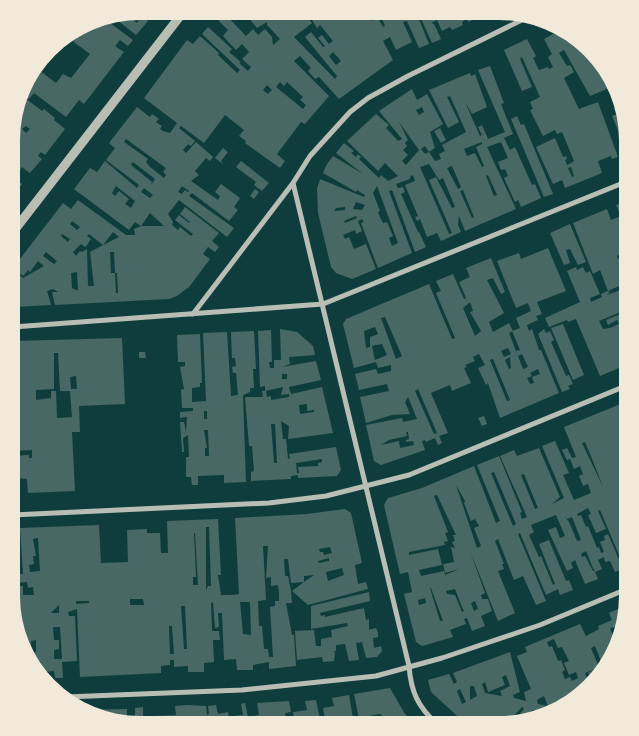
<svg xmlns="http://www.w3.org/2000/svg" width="639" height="736" viewBox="0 0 639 736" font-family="'Libre Baskerville',serif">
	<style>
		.building { fill: #486865; fill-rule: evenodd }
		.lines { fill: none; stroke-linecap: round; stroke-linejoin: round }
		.minor { stroke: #b8beb3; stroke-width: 5 }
		.tertiary { stroke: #b8beb3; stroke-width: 9 }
	</style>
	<rect width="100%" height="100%" fill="#0f3d3e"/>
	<path class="building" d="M238 12H303L312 23 294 37 335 79 337 76 305 37 311 32 323 47 325 46 318 38 322 35 329 44 333 41 320 25 317 28 307 12H367L372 21 378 18 383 27 385 26 380 14 385 12H393L394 15 399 12H416L429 44 419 48 407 21 403 22 412 42 396 50 390 37 383 41 393 60 339 99 319 77 315 79 308 71 311 68 300 56 294 61 329 96 305 124 301 122 277 154 285 161 280 168 245 143 246 141 239 136 244 130 225 115 204 143 181 126 179 128 195 141 191 146 188 144 183 150 186 153 196 142 213 157 210 161 206 158 195 171 199 175 191 181 218 200 220 196 215 192 221 184 240 198 234 207 238 210 229 221 192 193 189 196 234 228 227 237 179 200 168 214 173 222 172 225 178 230 180 227 191 236 193 234 175 220 179 215 189 223 190 222 180 214 185 207 219 233 212 241 219 247 215 252 208 247 203 254 210 259 189 287 177 296 169 299 55 305 52 292H58L53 289 47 291 51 305 13 307V270L23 278 44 266 38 261 30 272 28 270 23 276 13 268 63 203 71 209 78 200 126 235H135L134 229 141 226H164L150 213 141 226 135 222 129 230 74 189 90 168 97 172 105 161 137 188 139 185 106 160 115 148 109 143 137 107 150 117 152 114 159 119 156 122 162 126 160 129 163 131 170 133 177 123 144 98 187 40 193 44 200 36 219 53 218 55 237 73 240 70 202 34 208 27 232 49 229 52 241 62 239 63 248 71 251 67 242 59 249 52 242 44 236 50 223 36 228 30 217 19 224 13 246 36 253 29 258 35 265 29 272 37 273 45 280 39 267 25V22L257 28 247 16 244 18ZM333 52 341 61 336 65 329 56ZM280 82 284 86 287 82 303 97 300 100 306 105 303 109 276 87ZM267 85 272 90 268 94 263 90ZM126 139 166 168 163 172 166 175 164 178 150 167 146 162 148 159 124 142ZM133 162 155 179 151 185 152 182 131 165ZM116 186 135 201 131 208 125 204 129 199 119 191 115 196 112 193ZM182 186 189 191 188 192 185 190 182 194 178 192ZM144 188 153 195 150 198 141 192ZM72 221 80 227 77 230 70 224ZM113 232 119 237 103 245ZM62 234 70 239 68 242 61 236ZM89 234 103 245 90 252 94 286H88L87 249 82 252 80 251 76 256 73 252 81 244 85 247 87 245 91 239 87 236ZM46 252 57 261 54 264 43 256ZM110 252H114L115 273H111ZM77 272 78 290H76L72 288 71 273ZM115 273H117L118 293H116Z
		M418 12H489L491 17 486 19 484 15 468 22 467 19 462 22 463 25 452 30 450 27 442 31 437 20 431 23 434 24 441 39 432 43Z
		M125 14 137 23 142 16 148 21 136 35 117 20 118 18 115 15Z
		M111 16 113 18 110 23 133 40 128 46 120 40 115 46 124 52 84 104 79 100 66 117 34 93 29 99 22 94 29 75 35 67 56 83 63 74 71 78 90 54 67 37 98 18Z
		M553 26 571 33 591 55 590 56 609 88 590 96 564 50 559 53 567 66 570 65 574 72 564 78 579 109 598 102 618 157 612 159 611 156 598 161 602 173 565 188 562 180 553 184 536 147 555 138 563 157 566 156 567 159 565 160 567 165 569 164 574 161 562 132 557 134 555 130 543 136 530 110 533 109 530 102 540 97 522 57 520 59 532 87 522 91 504 50 527 39 536 56 533 58 539 70 548 67 549 69 553 67 548 57 552 54 544 39 555 33ZM571 167 574 176 572 177 568 168Z
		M490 66 504 103 501 104 513 134 504 138 510 150 515 147 532 185 535 184 541 198 521 207 518 200 515 202 504 178 508 176 505 169 501 170 498 162 508 158 501 142 487 147 516 209 465 231 459 216 458 225 461 232 441 241 437 233 427 237 420 219 417 221 415 217 418 216 405 185 415 181 413 175 410 177V179L396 184 398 188 403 187 405 192 401 194 418 232 417 233 419 232 426 247 415 252 392 190 389 191 412 253 378 268 361 223 364 222 362 219 358 221 362 231 356 234 355 230 343 235 345 239 349 237 354 249 366 244 376 269 352 279 336 273 331 267 318 213 317 189 320 179 364 197 365 195 357 190 356 192 323 173 327 164 333 156 363 174 336 153 344 143 354 151 351 153 356 157 358 154 361 157 359 159 379 178 381 175 388 181 398 176 385 163 378 171 347 141 376 114 389 125 386 128 398 141 402 139 379 111 412 89 417 100 427 94 443 124 430 132 435 148 429 152 435 161 441 159 439 154 445 151 442 145 466 132 450 96 447 97 459 122 448 128 429 90 470 73 471 76 475 74 487 107 472 114 465 102 480 136 482 135 478 127 482 125 488 139 505 132 478 70ZM422 107 424 112 419 115 416 110ZM399 122 419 150 406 165 402 161 408 155 403 150 407 146 405 143 408 140ZM482 142V144L476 147 484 166 482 167 475 153 467 156 464 149ZM425 146 429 152 425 154 421 149ZM429 164 439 180 443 178 455 207 452 208 436 177 429 180 452 233 449 234 420 167ZM452 166 461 187 458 189 447 168ZM488 175 497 195 494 196 486 176ZM377 186 398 243 392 246 389 238 393 236 387 222 383 223 380 217 378 212 380 211 373 193ZM463 190 474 217 472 218 460 191ZM356 202 365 205 362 210 353 209ZM345 207V210L334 211 336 208ZM356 216 357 218 345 223 344 221Z
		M21 95 42 111 44 109 55 118 54 120 65 129 45 155 41 152 38 156 42 159 30 173 22 167 20 170 13 165 15 147 14 123 16 125 19 120 17 118 14 120V115ZM26 126 30 129 26 133 22 129Z
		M619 106 628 140V154L612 116 617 114 614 108Z
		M517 116 521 125 524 124 553 194 544 197 511 119Z
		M440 128 446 140 441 143 434 131Z
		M223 148 228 152 221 161 223 164 215 158Z
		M241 161 269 183 262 191 254 185 256 182 236 167Z
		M13 178 22 184 13 196Z
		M255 189 259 192 254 199 250 196Z
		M628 200V246L624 248 626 252 617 256 620 262 628 259V268L624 269 626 272 628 271V287L626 283 608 291 600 270 593 274 573 223 607 209 611 220 621 216 616 205Z
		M570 224 586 262 578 265 570 249 566 250 570 263 564 265 550 233Z
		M548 248 566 291 537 302 542 314 536 316 538 320 527 325 529 331 532 329 539 350H541L559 393 500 418 488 383 486 385 478 368 485 365 479 354 473 357 475 361 465 365 467 367 464 368 471 383 452 391 450 385 431 393 448 433 439 436 442 443 438 445 435 438 426 442 425 440 422 441 425 450 381 465 374 461 366 425 402 418 403 422 417 419 408 397 405 402 410 414 392 415 366 423 360 397 389 391 387 384 359 390 355 374 376 369 378 374 391 371V365L378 368 376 362 354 368 343 324 346 319 429 284 452 339 455 338 436 293 441 291 436 281 453 274 464 299 466 298 459 282 470 277 466 268 491 258 505 292 501 294 493 278 487 280 504 313 489 322 493 332 509 323 513 331 509 333 516 351 520 350 512 331 520 328 516 318 531 311 528 303 516 308 497 261 519 253 521 259ZM470 302 473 311 470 312 481 331 475 336 463 308ZM385 317 402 356 396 359 381 318ZM375 327 378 334 370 337V347L366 348 364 331ZM382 344 387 355 375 360 372 346ZM508 348 511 354 504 357 501 351ZM522 354 528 367 523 369 518 356ZM510 357 511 368 509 369 505 360ZM493 359 510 400 507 401 490 360ZM538 369 540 374 532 377 534 383 530 384 527 378 532 376 530 373ZM418 389 437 433 434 434 415 391ZM406 432H408L409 439 406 440V442L413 441 414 445 400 448 399 441 381 445 389 440 407 436Z
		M576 267 577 270 583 267 586 273 590 271 600 294 590 298 591 302 602 297 601 294 607 291 610 292 607 295 623 289 628 301V309L599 321 603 329 610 328 619 324 617 320 608 325 606 320 628 311V315L625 316 628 320V356L625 357 628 364 600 376 576 319 568 322 567 320 549 327 545 318 580 302 567 271Z
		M563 324 584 375 573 380 551 328Z
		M280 329 297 332 313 346 315 355 289 357 290 364 282 367 316 361 321 380 289 387 291 394 322 387 333 433 288 439 289 426 281 421 283 439H286L288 459 290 458 289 454 336 447 341 470 337 476 298 478V475L291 476V479L251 481V472L254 471 252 446H249L245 397H263L262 391H266L267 397 271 396V400L289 397V394L281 395 283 387 265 391V386L260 387 258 331 271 330 272 362H269L270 368H274V360H281ZM282 374H287V379H282ZM307 404V411L314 410V412L300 414 299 405ZM271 424H275L277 463H274ZM322 459V462L318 463V466L298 467 299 473H297L296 463Z
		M544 329 546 333 550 331 554 340 551 342 566 376 569 375 573 384 568 386 570 389 562 392 538 334Z
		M254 331 256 369H253L254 388H250V392L243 395 246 482 224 483V475L198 476V485H192L191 477H186V457H189L188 435 183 438 184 452H182L180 422H184L186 432 187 417 180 418V412L193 411V408H182L181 390 184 389 180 367 185 366V362H178L177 335 200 334 202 383H200V387L192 388V402L206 401 203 333 227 332 231 396 238 395 236 373H233L232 367 236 366 235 358H232L231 332ZM204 411H207V419H204ZM204 430H208L209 456H205V448H207Z
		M122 338 125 404 79 406 80 432H72L75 491 28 493 27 479 19 478V494H12V456L29 455V458H32V450L12 451 13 341ZM54 353H58L60 391H70L72 417 57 418 56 391H51V398L36 400V390L54 389ZM76 376 77 389H71L70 377Z
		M139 352H145L146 358H139Z
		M628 401V494L622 496 623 500 628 498 627 535 624 537 627 545V559L622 562 600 510 598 511 606 529 596 533 588 515 591 514 588 508 577 514 578 516 581 515 586 527 588 526 597 548 599 547 601 553 604 552 600 542 605 540 604 536 608 534 623 569 615 572 610 561 605 562 604 557 598 560 602 569 595 572 598 579 585 584 575 560 571 563 573 568 567 571 548 530 556 527 560 538 565 536 556 515 531 525 534 532 529 535 539 557 541 556 553 585 555 584 539 544 549 540 566 581 569 580 573 590 560 595 558 589 546 595 520 533 518 534 546 601 536 605 523 576 514 580 498 539 495 541 504 564H502L504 569 498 571 515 613 498 621 470 551 485 593 481 595 482 599H488L492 611 481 616 485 626 472 631 467 618 464 619 466 624 450 630 453 637 422 646 416 642 404 594 412 592 408 572 400 574 384 505 388 498 422 488 474 466 496 523 500 521 477 465 499 456 522 512 520 513 522 519 527 517 500 456 514 450 517 456 539 448 560 497 552 504 564 498 542 446 555 441 569 473 563 475 574 500 591 493 588 484 583 486 579 476 583 474 580 466 574 469 570 459 567 460 562 450 567 448 572 458 576 457 564 427ZM585 442 591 456 603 487 582 443ZM494 472 516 524 513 526 491 473ZM524 474 538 508 535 509 521 475ZM456 485 465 501 464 503 471 521 475 519 479 526 474 528 481 546 477 548ZM437 495 456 535H453L455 541 452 542 455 548 451 547 454 562 443 564 445 573 459 569 445 575 444 571 421 576 419 570 442 565 438 549 409 555V552L445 545 444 542 448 541 445 533 448 532 434 496ZM564 516 567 519 572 517 581 540 577 541 569 522ZM586 551 593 568 595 571H593L585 556 582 557 581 554ZM430 588H431L443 621H440ZM455 589 462 607 464 611 462 612 455 595 447 594 446 591ZM425 598 426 603 419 605 418 600ZM475 601 478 609 474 611 471 603Z
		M484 416 487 424 482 426 478 418Z
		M345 509 351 513 362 563 355 565 358 584 366 582 368 589 308 605 292 591 304 582 291 583 288 559H284L285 576H288L291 591 292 603H286L292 635H294L296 666 269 669V662L253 665V670H237L236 659 224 660 222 613H218L219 627 215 628 213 602 211 603 212 631H219L220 640H213L214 662 204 663V672H188V666L174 667V660H170V665L161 666V673L80 677 77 609 68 612 69 616H75L77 661 62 662 63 678H55L54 671 45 672V677L29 661 11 596V586H23V595H34L33 587 28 588 27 582 11 583 12 529 17 528 18 574H23L20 528 99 525 101 563 128 562 127 530 147 529V533H160L161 553H168L167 521 218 519 221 575H218L221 595H233L239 594 235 518 307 514ZM206 527H209L211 586H208L206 590ZM194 533H195L198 585H193V577H196ZM38 538 40 571 30 572 29 565 34 564 33 556H36L33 539ZM263 546H268L266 578 271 577V586L278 585 279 592V601H275V606L270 607 273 657H269L268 649H264L262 626H259L258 601 266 600ZM330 547 332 553 324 555 323 552H320L319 549ZM329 558V561L319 563 318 561ZM342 568 344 575 328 581 326 572ZM314 575 304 582V576ZM130 599H143L144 605H130ZM76 601H89V603L76 604ZM240 602H250L251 635 243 634ZM59 605V613H51ZM181 606H185L187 649H184ZM169 626H172L174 654H170ZM53 627H60L62 659H54V650L59 649V640H54ZM36 640V652H34L35 662H32L31 641Z
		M369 592 370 601 320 613 321 616 325 615V617L364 608 366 620 369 619V630L376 628 378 633V637L373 638 374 648 381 646 382 651 377 657 366 658 362 642 356 643 359 660 349 661 345 644 336 645V651H333L335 652 334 661 323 662 322 657 297 660 295 631 314 630 316 646H321V639L332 637 331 630 348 626 347 623 311 629V606Z
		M627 605 618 634 615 627 610 628 615 640 606 667 604 669 595 646 591 648 601 672 577 695 576 693 570 696 571 700 564 707 544 714 543 711 539 715 533 710 530 712 533 715 530 718 512 723 524 709 522 707 506 724H466L431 692 428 680 449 674 454 684 457 682 453 673 510 652 520 692 513 695 514 698 526 701 524 692 531 689 517 656 527 652 525 647 580 624 586 636 599 629 598 626 612 620 609 613ZM554 639 558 648 562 647 569 661 564 663 569 675 576 672 578 678 572 681 570 677 565 679 562 672 565 670 561 660 558 661 552 646 549 647 547 642ZM595 669 588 673 590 676 587 678 585 673ZM506 675 510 686 500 691 502 696 485 693 482 684 485 682 488 692 505 685 502 677ZM470 686H474L477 696 470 700ZM460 689 466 702 462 704 457 691ZM544 696 548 706 538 704 537 700Z
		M390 688 405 714 415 723 398 724 401 722 399 720 394 724H377L375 722 382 715 380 714 368 716 370 724H360L354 694Z
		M349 695 354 724H343L341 716H337L339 724H326L323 708 334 706 332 698Z
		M316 700 321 724H295L293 712 307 710 305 701Z
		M289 701 291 712 285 713 287 724H235L234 716 243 715 241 704 245 703 248 717 259 715 257 703Z
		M187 705 206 706 207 715 209 714 208 706 216 705 218 714 228 712 230 724H208V719H205V724H131L83 710 127 709V717H135V708L143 707V716H154L176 715 175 706Z"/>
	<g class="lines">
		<path class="minor" d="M293 183 409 666C411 692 418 707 437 724
			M193 314 293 183 310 156 350 112 368 98 408 76 528 17
			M13 327 323 304 628 181
			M12 515 269 503 326 496 409 475 628 385
			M65 697 242 690 376 676 442 658 540 625 627 589"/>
		<path class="tertiary" d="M13 232 184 11"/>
	</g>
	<path d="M0 0H639V736H0ZM140 20H499A120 120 0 0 1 619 140V596A120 120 0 0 1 499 716H140A120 120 0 0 1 20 596V140A120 120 0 0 1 140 20Z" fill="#f1e9da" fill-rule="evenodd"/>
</svg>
